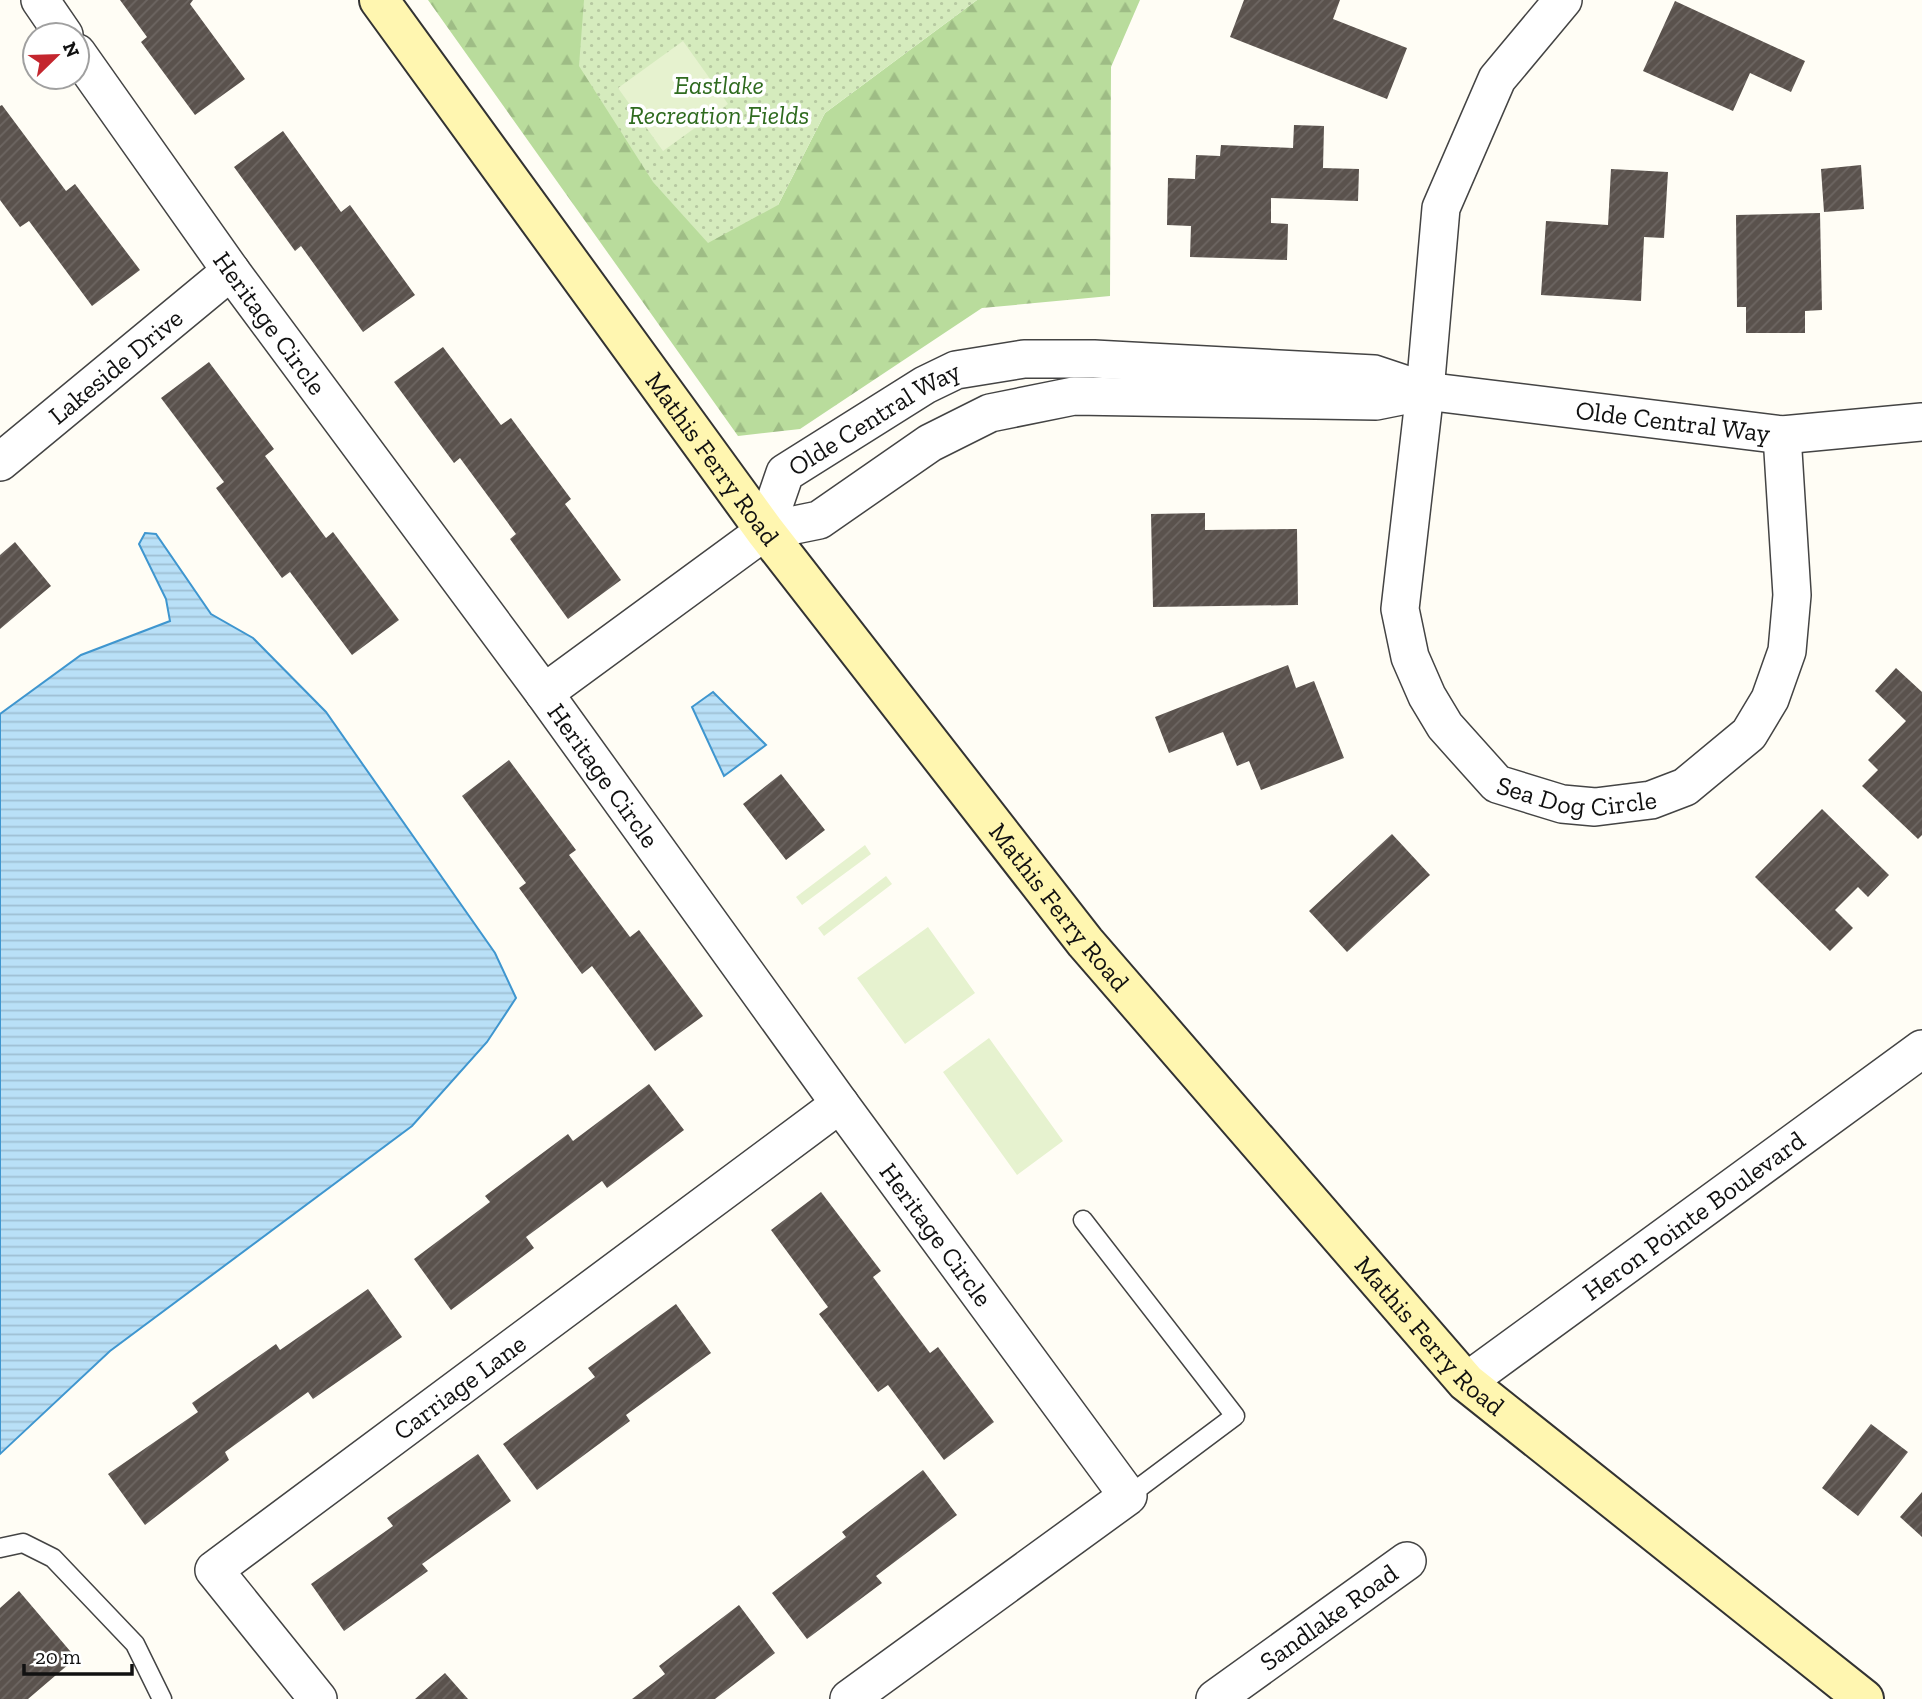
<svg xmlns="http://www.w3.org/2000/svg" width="1922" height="1699" viewBox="0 0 1922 1699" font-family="'Zilla Slab',serif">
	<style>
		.forest { fill: url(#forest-firs) }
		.park { fill: url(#park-dots) }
		.pitch { fill: #e6f2cf }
		.water { fill: url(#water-rules); stroke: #3f96cf; stroke-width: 2 }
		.building { fill: url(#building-hatch) }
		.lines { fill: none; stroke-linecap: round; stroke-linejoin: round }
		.lane-casing { stroke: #444; stroke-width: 21 }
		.street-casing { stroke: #444; stroke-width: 40 }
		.secondary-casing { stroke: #333; stroke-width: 42 }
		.lane { stroke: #fff; stroke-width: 18 }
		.street { stroke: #fff; stroke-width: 37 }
		.secondary { stroke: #fff6b0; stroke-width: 38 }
		.labels { text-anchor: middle; stroke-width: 7; stroke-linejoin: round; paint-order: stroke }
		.park-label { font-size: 26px; font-style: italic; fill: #2f6b1f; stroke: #fff }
		.street-label { font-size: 26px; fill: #111; stroke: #fff }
	</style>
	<defs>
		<pattern id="forest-firs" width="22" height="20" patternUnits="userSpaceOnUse" patternTransform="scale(1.75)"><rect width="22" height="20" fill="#b9dc9c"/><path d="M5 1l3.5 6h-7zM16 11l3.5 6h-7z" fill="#9ebc85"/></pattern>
		<pattern id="park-dots" width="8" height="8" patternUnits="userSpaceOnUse" patternTransform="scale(1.75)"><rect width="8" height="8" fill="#d5ebbd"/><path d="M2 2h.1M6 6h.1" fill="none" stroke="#b6c8a1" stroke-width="1.8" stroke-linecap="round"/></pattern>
		<pattern id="water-rules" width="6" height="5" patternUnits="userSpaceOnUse" patternTransform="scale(1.75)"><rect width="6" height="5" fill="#b9e0f7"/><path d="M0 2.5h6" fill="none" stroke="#9ebfd3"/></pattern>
		<pattern id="building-hatch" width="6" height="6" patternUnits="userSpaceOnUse" patternTransform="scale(1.75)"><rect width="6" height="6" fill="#5a524d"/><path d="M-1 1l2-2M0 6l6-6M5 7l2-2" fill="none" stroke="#6d6662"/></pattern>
	</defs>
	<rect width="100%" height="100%" fill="#fffdf5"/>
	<path class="forest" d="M428 0H584V9L778 205 825 113 977 0H1140L1111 67 1110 296 982 308 800 429 738 436Z"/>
	<path class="park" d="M584 0H977L825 113 778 205 708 243 653 182 579 66Z"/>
	<path class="pitch" d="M683 41 728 104 663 151 618 88Z
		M865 845 871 854 802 905 796 897Z
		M886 876 892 884 824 936 818 928Z
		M928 927 975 993 905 1044 857 978Z
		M989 1038 1063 1141 1017 1175 943 1072Z"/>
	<path class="water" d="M145 533 156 534 211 614 253 638 326 712 495 953 516 998 487 1042 412 1126 110 1351 0 1454V714L81 655 170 621 166 599 139 544Z
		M713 692 766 745 724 776 692 707Z"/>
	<path class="building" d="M120 0H193L190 4 245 79 195 115 141 42 147 37Z
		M1244 0H1340L1333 19 1407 48 1387 99 1230 37Z
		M1675 1 1805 61 1791 92 1750 73 1733 111 1643 71Z
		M2 105 66 191 75 184 140 270 92 306 29 221 20 227 0 200V106Z
		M1294 125 1324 126 1323 168 1359 169 1358 201 1271 198V223L1288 224 1287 260 1190 257 1191 226 1167 225 1168 178 1195 179 1196 155 1220 156 1221 145 1293 148Z
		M283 131 341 212 350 205 415 295 363 332 301 246 295 251 234 167Z
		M1861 165 1864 209 1824 212 1821 169Z
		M1611 169 1668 172 1664 238 1644 237 1641 301 1541 295 1546 221 1608 225Z
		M1820 213 1822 310 1805 311V333H1746V307H1737L1736 215Z
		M443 347 501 425 511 418 571 499 565 504 621 580 568 619 510 539 516 534 460 458 454 463 394 382Z
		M209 362 274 449 265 456 326 538 333 532 399 620 352 655 290 572 282 578 216 488 224 482 161 398Z
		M1205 513V530L1297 529 1298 605 1153 607 1151 514Z
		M15 542 51 586 0 629V555Z
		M1288 665 1296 688 1314 681 1344 758 1261 790 1249 761 1237 766 1223 732 1169 753 1155 717Z
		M1896 668 1922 692V835L1918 839 1862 786 1878 770 1868 760 1906 721 1875 691Z
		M509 760 576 850 569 855 630 937 639 930 703 1016 655 1051 592 966 582 974 519 888 526 883 462 796Z
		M781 774 825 830 786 860 743 804Z
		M1822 809 1889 875 1868 897 1858 887 1835 910 1853 928 1830 951 1755 877Z
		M1392 834 1430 875 1347 952 1309 911Z
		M649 1084 684 1130 607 1188 602 1181 526 1237 534 1248 451 1310 414 1259 490 1202 485 1196 568 1134 573 1141Z
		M821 1192 881 1271 873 1277 930 1353 938 1347 994 1422 944 1460 888 1385 878 1392 819 1314 828 1307 771 1230Z
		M368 1289 402 1337 313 1399 308 1392 225 1452 229 1460 145 1525 108 1474 198 1412 192 1403 276 1344 280 1350Z
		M676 1304 711 1353 626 1415 630 1421 537 1490 503 1444 595 1377 588 1368Z
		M1871 1424 1908 1452 1858 1516 1822 1488Z
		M478 1454 511 1501 422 1564 428 1571 344 1631 311 1584 393 1526 387 1518Z
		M923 1470 957 1515 876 1576 882 1583 807 1639 772 1593 846 1537 842 1532Z
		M1922 1492V1537L1900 1517Z
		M19 1591 76 1658 28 1699H0V1608Z
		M739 1605 775 1653 715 1699H632L665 1674 659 1666Z
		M445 1673 468 1699H415Z"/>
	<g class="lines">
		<defs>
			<path id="lane" d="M1083 1220 1235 1416 1128 1496
				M0 1548 23 1543 53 1558 135 1644 162 1699"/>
			<g id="street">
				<path d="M40 0 64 35"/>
				<path id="s1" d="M1563 0 1497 79 1441 208 1425 391 1400 609 1410 657 1427 696 1445 726 1497 784 1562 804 1595 807 1651 800 1685 787 1749 734 1770 699 1787 651 1792 595 1782 435"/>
				<path id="s2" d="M77 53 231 271 544 693 840 1104 1128 1496 849 1699"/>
				<path id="s3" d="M0 462 231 271"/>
				<path id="s4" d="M765 531 785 473 925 385 956 370 1024 359H1094L1374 374 1425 391 1782 435 1922 422"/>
				<path d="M544 693 765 531 819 520 930 443 990 413 1074 396 1376 401 1421 392"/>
				<path id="s5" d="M1466 1382 1922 1049"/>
				<path id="s6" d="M318 1699 214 1570 840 1104"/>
				<path id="s7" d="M1215 1699 1407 1561"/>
			</g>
			<g id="secondary">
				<path id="s8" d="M379 0 765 531 1085 942 1466 1382 1864 1699"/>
			</g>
		</defs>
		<use href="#lane" class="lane-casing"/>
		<use href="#street" class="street-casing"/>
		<use href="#secondary" class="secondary-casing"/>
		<use href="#lane" class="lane"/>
		<use href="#street" class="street"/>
		<use href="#secondary" class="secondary"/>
	</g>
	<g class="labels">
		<g class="park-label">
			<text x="719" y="94">Eastlake<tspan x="719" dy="30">Recreation Fields</tspan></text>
		</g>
		<g class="street-label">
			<text dy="9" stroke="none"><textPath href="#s2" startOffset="332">Heritage Circle</textPath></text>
			<text dy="9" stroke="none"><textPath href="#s3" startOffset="150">Lakeside Drive</textPath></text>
			<text dy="9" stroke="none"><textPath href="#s4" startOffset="984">Olde Central Way</textPath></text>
			<text dy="9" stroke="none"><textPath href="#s4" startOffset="166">Olde Central Way</textPath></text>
			<text dy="9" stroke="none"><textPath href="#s8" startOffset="567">Mathis Ferry Road</textPath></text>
			<text dy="9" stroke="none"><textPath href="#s2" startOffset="894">Heritage Circle</textPath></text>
			<text dy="9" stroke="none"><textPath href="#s1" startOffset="933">Sea Dog Circle</textPath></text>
			<text dy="9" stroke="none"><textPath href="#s8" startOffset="1134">Mathis Ferry Road</textPath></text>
			<text dy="9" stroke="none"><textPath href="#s5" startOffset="282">Heron Pointe Boulevard</textPath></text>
			<text dy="9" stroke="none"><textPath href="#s2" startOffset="1461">Heritage Circle</textPath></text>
			<text dy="9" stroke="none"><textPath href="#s8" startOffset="1701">Mathis Ferry Road</textPath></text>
			<text dy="9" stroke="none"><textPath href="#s6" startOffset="472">Carriage Lane</textPath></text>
			<text dy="9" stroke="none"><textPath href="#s7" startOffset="140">Sandlake Road</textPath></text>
		</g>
	</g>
	<g transform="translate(56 56) rotate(67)"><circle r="33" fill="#ffffff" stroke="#a0a0a0" stroke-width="2"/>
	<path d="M0-5L12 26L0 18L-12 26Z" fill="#c4262e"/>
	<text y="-10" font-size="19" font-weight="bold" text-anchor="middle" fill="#111111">N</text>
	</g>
	<path d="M24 1664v10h108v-10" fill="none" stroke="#111111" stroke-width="3.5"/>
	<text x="35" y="1664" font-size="21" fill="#111111" stroke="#ffffff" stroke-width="5" paint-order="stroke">20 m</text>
</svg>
